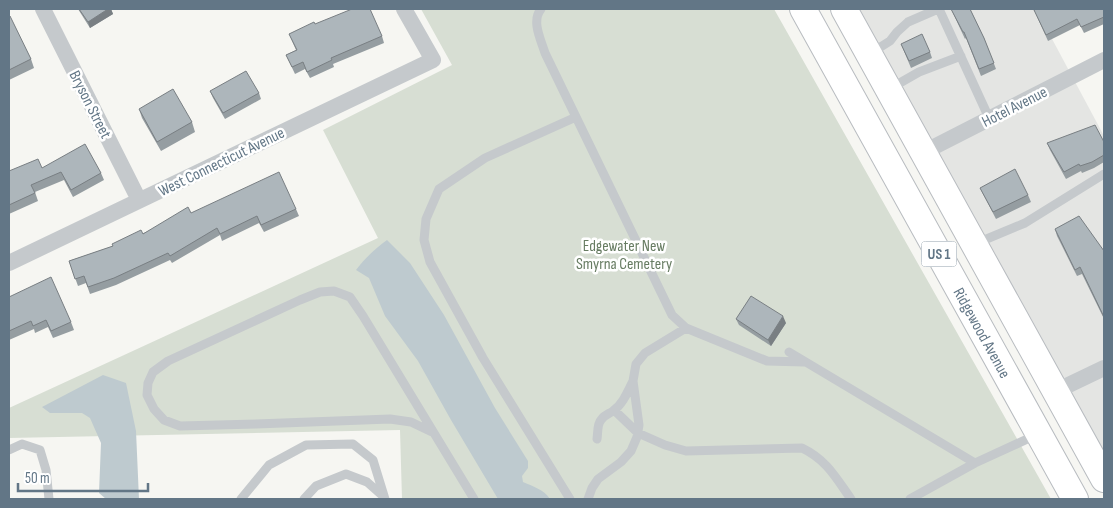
<svg xmlns="http://www.w3.org/2000/svg" width="1113" height="508" viewBox="0 0 1113 508" font-family="'Sofia Sans Condensed',sans-serif">
	<style>
		.built { fill: #e4e5e3 }
		.green { fill: #d7ded3 }
		.water { fill: #becacf }
		.lines { fill: none; stroke-linecap: round; stroke-linejoin: round }
		.primary-casing { stroke: #b8bcc0; stroke-width: 28 }
		.service { stroke: #c5c9cc; stroke-width: 9 }
		.minor { stroke: #c5c9cc; stroke-width: 16 }
		.primary { stroke: #fff; stroke-width: 26 }
		.wall { fill: #959da1 }
		.shaded-wall { fill: #797f83 }
		.building { fill: #adb6bb; stroke: #797f83 }
		.labels { text-anchor: middle; stroke-width: 5; stroke-linejoin: round; paint-order: stroke }
		.shield { fill: #fff; stroke: #919faa; stroke-width: 1 }
		.shield-label { font-size: 15px; font-weight: bold; fill: #627686 }
		.street-label { font-size: 16px; fill: #627686; stroke: #fff }
		.park-label { font-size: 16px; fill: #677c62; stroke: #fff }
	</style>
	<rect width="100%" height="100%" fill="#f6f6f2"/>
	<path class="built" d="M854 9H1036L1104 136V460Z"/>
	<path class="green" d="M421 9H774L1051 499H402L400 430 9 438V408L378 238 323 130 452 65Z"/>
	<path class="water" d="M387 240 410 263 444 315 495 408 528 461V468L522 476 523 482C534 487 543 489 550 499H498L451 420 418 361 385 316 369 278 356 270C365 258 375 249 387 240Z
		M103 375 126 383 136 431 139 499H106L99 493 101 443 90 418 82 413H50L42 407Z"/>
	<g class="lines">
		<defs>
			<g id="primary">
				<path id="s1" d="M803 9 1075 499"/>
				<path d="M844 9 1104 479"/>
			</g>
		</defs>
		<use href="#primary" class="primary-casing"/>
		<path class="service" d="M541 9C531 21 541 40 545 53L672 315 686 328 767 361 804 362
			M939 9 989 118
			M871 53 890 41 897 32 908 22 938 9
			M891 88 919 72 961 56
			M977 243 1025 223 1104 174
			M789 352 975 463
			M614 410 638 433 665 445 686 451 802 448C827 460 836 478 851 499
			M432 432 411 422 390 419 256 424 180 426 164 420 154 409 147 395 148 383 153 372 168 361 300 300 320 292 334 291 350 297 363 316 474 499
			M597 439C598 433 597 424 601 420 604 415 609 414 613 411 623 404 628 391 633 381
			M9 450 22 444 40 450 46 470 49 499
			M241 499 269 465 306 445 353 444 373 460 385 499
			M304 499 316 486 346 474 367 482 384 497
			M570 499 483 358 430 262 424 240 426 219 439 189 485 158 576 117
			M588 499 592 488 598 479 621 462 631 451 637 437 639 425 633 381 636 364 645 353 686 328
			M910 499 975 463 1036 435"/>
		<path class="minor" d="M43 9 139 200
			M924 152 1104 60
			M9 263 433 60 404 9
			M1056 391 1104 368"/>
		<use href="#primary" class="primary"/>
	</g>
	<path class="wall" d="M78 9H111L113 14 90 28Z
		M951 9H970L984 38 996 69 981 76 966 38 965 39Z
		M1104 9V24L1084 33 1080 25 1048 41 1034 10Z
		M9 17 31 59 34 68 9 80Z
		M315 24 382 36 384 43 333 64 334 67 310 78 305 69 295 74 286 55 296 50 289 34Z
		M901 44 930 52 932 58 911 68Z
		M210 91 259 93 261 99 225 119 213 98Z
		M139 109 192 122 195 132 161 151 142 118Z
		M1104 142V162L1094 168 1082 173 1081 171 1066 179 1050 150 1047 143Z
		M42 168 101 173 104 180 73 197 64 180 35 192 38 201 9 214V171Z
		M980 188 1028 195 1031 202 996 219 983 194Z
		M296 209 299 216 264 232 259 223 222 241 220 235 172 263 170 260 116 285 90 294 86 283 78 286 69 261 113 246 191 213Z
		M1055 229 1104 251V319L1082 274 1077 276 1057 236Z
		M9 297 71 322 74 330 53 338 48 327 35 333 34 329 9 340Z
		M736 319 786 323 771 346 739 325Z"/>
	<path class="shaded-wall" d="M108 9H111L113 14 90 28 88 22Z
		M783 316 786 323 771 346 768 340Z"/>
	<path class="building" d="M79 9H108L88 22Z
		M352 9H370L382 36 331 58 332 60 307 72 303 62 292 67 286 55 297 50 289 34 314 22 315 24Z
		M951 9H970L984 38 994 63 979 69 964 32H963Z
		M1037 9H1104V17L1081 27 1077 19 1046 35 1034 10Z
		M10 16 31 59 9 70V17Z
		M922 34 930 52 909 61 901 44Z
		M246 71 259 93 223 113 210 91Z
		M173 89 192 122 157 142 139 109Z
		M1095 125 1104 142V155L1092 162 1080 166 1079 164 1064 172 1047 143Z
		M85 144 101 173 71 190 61 172 31 185 35 193 9 205V171L38 159 42 168Z
		M1015 169 1028 195 993 212 980 188Z
		M279 172 296 209 261 225 257 216 220 234 217 228 170 256 168 253 114 278 88 287 84 276 75 279 69 261 113 246 112 244 141 230 143 234 188 207 191 213Z
		M1079 216 1104 251V317L1080 267 1075 270 1055 229Z
		M51 277 71 322 51 331 46 320 33 326 31 321 9 331V297Z
		M751 296 783 316 768 340 736 319Z"/>
	<g class="labels">
		<rect class="shield" x="921.5" y="241.5" width="35" height="25" rx="4"/>
		<g class="shield-label">
			<text x="939" y="259">US 1</text>
		</g>
		<g class="street-label">
			<text transform="translate(91 104) rotate(63)" y="6">Bryson Street</text>
			<text transform="translate(1014 106) rotate(-27)" y="6">Hotel Avenue</text>
			<text transform="translate(221 161) rotate(-26)" y="6">West Connecticut Avenue</text>
			<text dy="6" stroke="none"><textPath href="#s1" startOffset="370">Ridgewood Avenue</textPath></text>
		</g>
		<g class="park-label">
			<text x="624" y="251">Edgewater New<tspan x="624" dy="18">Smyrna Cemetery</tspan></text>
		</g>
	</g>
	<rect width="1113" height="508" fill="none" stroke="#627686" stroke-width="20"/>
	<path d="M18 483v8h130v-8" fill="none" stroke="#627686" stroke-width="2.5"/>
	<text x="25" y="483" font-size="15" fill="#627686" stroke="#ffffff" stroke-width="4" paint-order="stroke">50 m</text>
</svg>
